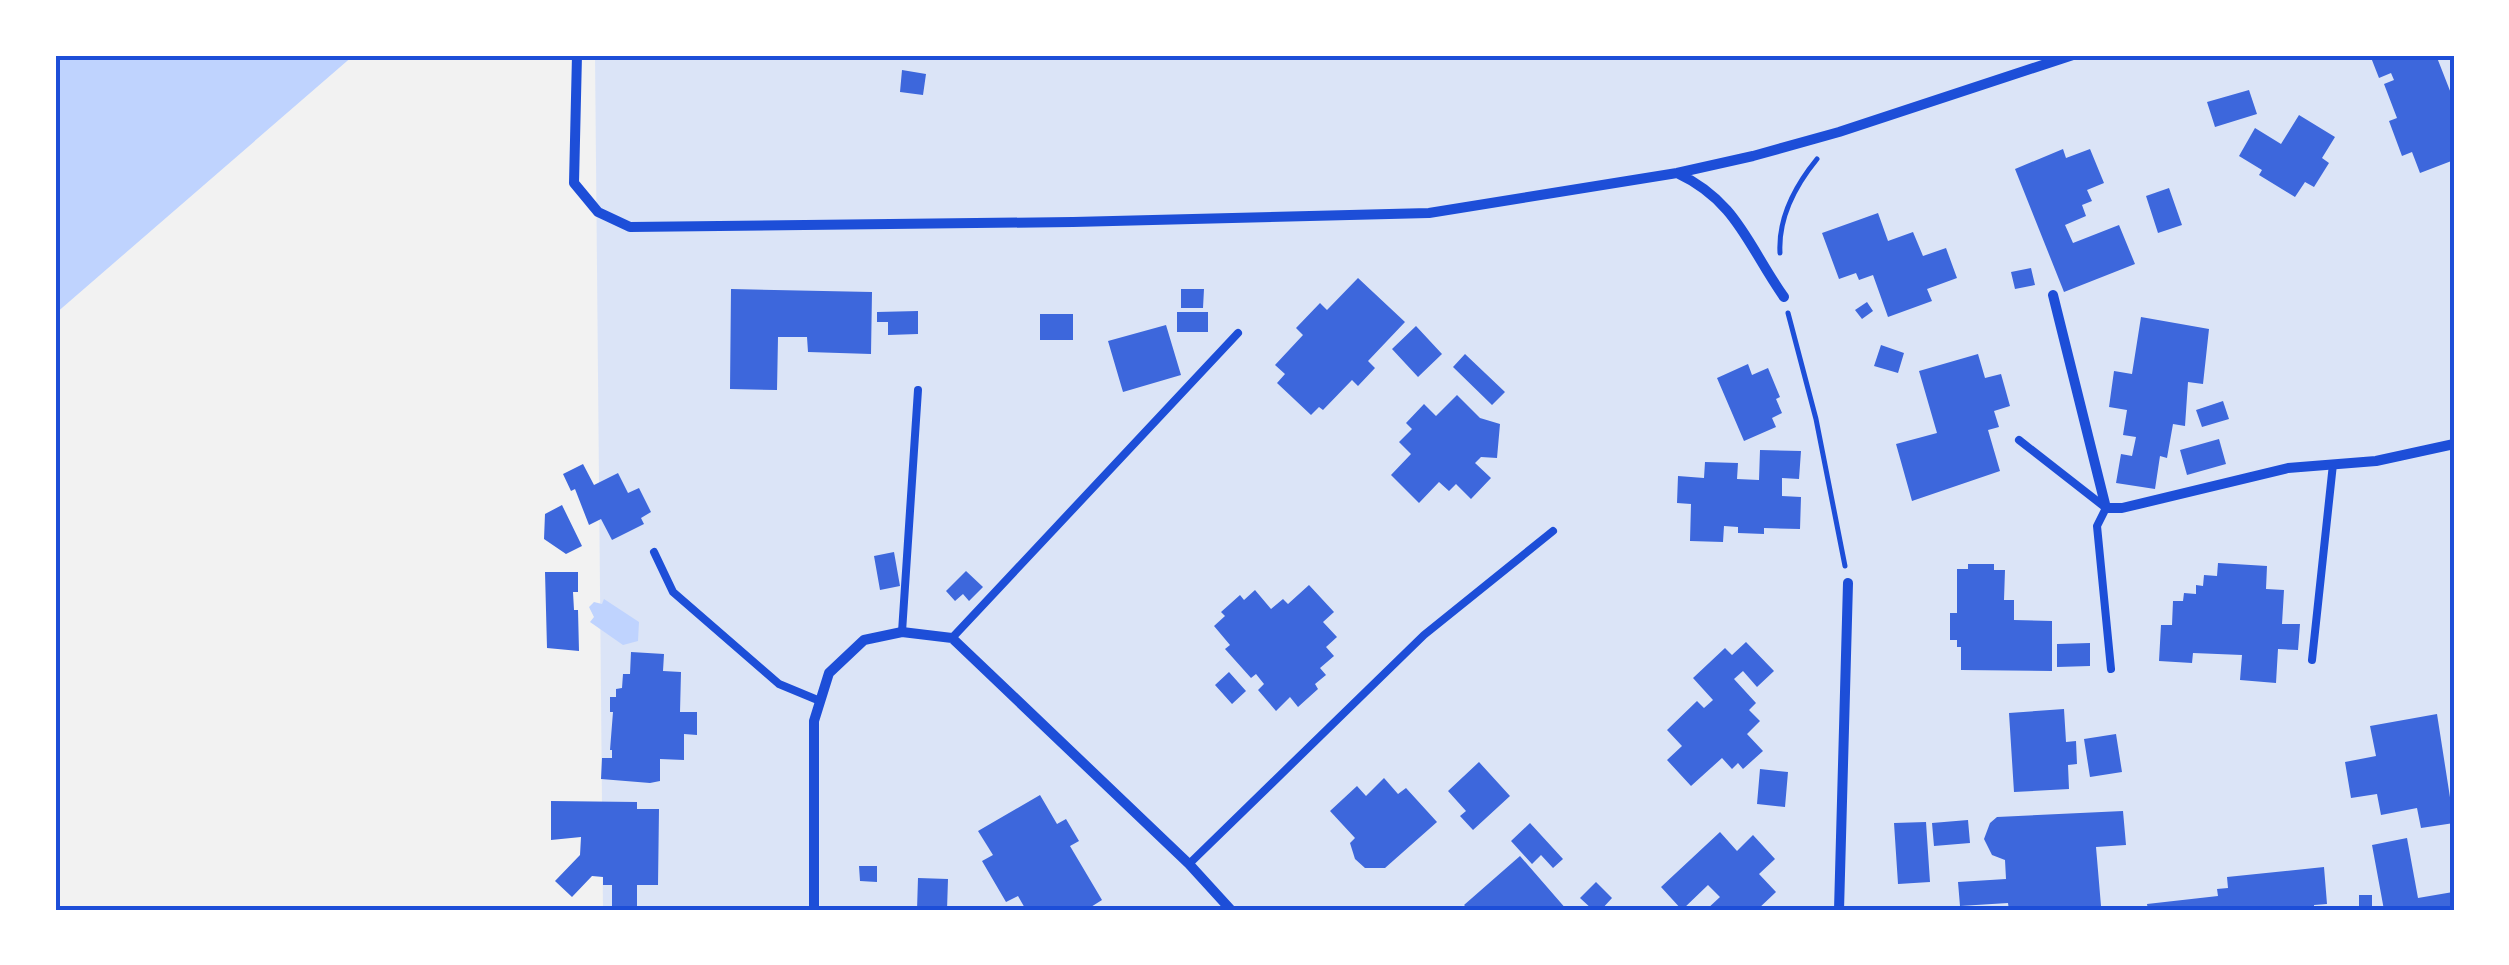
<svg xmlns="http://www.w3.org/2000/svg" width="2509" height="965" viewBox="0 0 2509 965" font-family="Lato,sans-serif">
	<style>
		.green { fill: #dbe4f7 }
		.water { fill: #bfd3fe }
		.building { fill: #3d67dc }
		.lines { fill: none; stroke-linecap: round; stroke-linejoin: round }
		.path { stroke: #1d4ed8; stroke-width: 5 }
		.service { stroke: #1d4ed8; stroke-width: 8 }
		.minor { stroke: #1d4ed8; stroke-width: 10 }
		.neatline { fill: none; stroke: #1d4ed8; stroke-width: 4 }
	</style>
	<rect width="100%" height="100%" fill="#f2f2f2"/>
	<path class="green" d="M595 55H2454V910H603Z"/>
	<path class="water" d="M55 55H354L55 314Z
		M604 599 639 622 638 641 623 645 590 622 594 617 589 607 594 602 602 604Z"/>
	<path class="building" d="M2370 55H2436L2454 101V119L2450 121 2454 130V160L2420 173 2412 152 2402 156 2389 121 2397 118 2384 84 2394 80 2391 73 2379 78Z
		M902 70 926 74 923 95 900 92Z
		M2249 90 2257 114 2215 127 2207 102Z
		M2299 115 2335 137 2322 158 2329 163 2314 187 2305 182 2295 197 2259 175 2262 170 2239 156 2255 128 2281 144Z
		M2063 149 2066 158 2090 149 2104 183 2087 190 2092 201 2082 205 2086 216 2065 225 2073 243 2119 225 2135 264 2064 292 2015 169Z
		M2169 188 2182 225 2158 233 2146 196Z
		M1878 213 1888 241 1913 232 1923 256 1946 248 1957 278 1927 289 1932 301 1888 317 1873 275 1859 280 1856 273 1839 279 1822 233Z
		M2031 268 2035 285 2015 289 2011 272Z
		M1358 278 1405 322 1368 361 1375 368 1358 386 1352 380 1323 410 1319 407 1311 415 1277 383 1285 374 1275 365 1303 335 1296 328 1320 303 1327 310Z
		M731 289 872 292 871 354 808 352 807 337H778L777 390 730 389Z
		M1181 289H1204L1203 308H1181Z
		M1867 302 1873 311 1862 319 1855 310Z
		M918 311V334L888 335V322H877V312Z
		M1177 312H1208V332H1177Z
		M1040 314H1073V340H1040Z
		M2141 317 2209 329 2203 384 2188 382 2185 426 2173 424 2167 458 2160 456 2155 489 2116 483 2121 454 2132 456 2136 437 2123 435 2127 410 2109 407 2114 371 2132 374Z
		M1166 325 1181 375 1123 392 1108 341Z
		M1416 326 1442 354 1418 377 1392 349Z
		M1881 345 1904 353 1898 373 1874 366Z
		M1465 354 1505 392 1492 405 1453 367Z
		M1978 354 1985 378 2001 374 2010 406 1994 411 1999 427 1988 430 2000 471 1912 501 1896 444 1937 433 1919 371Z
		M1748 364 1752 375 1768 368 1780 397 1776 399 1782 413 1772 418 1776 427 1744 441 1717 378Z
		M1457 395 1480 418 1500 424 1497 458 1481 457 1475 463 1491 478 1471 499 1456 484 1449 491 1439 482 1419 503 1391 475 1411 454 1399 442 1412 429 1406 423 1424 404 1436 416Z
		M2223 401 2229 419 2202 427 2196 410Z
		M2219 439 2226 464 2187 475 2180 450Z
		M1760 450 1801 451 1799 479 1782 478V496L1801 497 1800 529 1764 528V534L1738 533V527L1724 526 1723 542 1690 541 1691 504 1677 503 1678 476 1704 478 1705 462 1738 463 1737 479 1759 480Z
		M583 464 594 485 618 473 628 493 639 488 651 512 641 518 644 524 612 540 601 519 589 525 575 489 571 491 563 474Z
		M562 505 582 546 566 554 544 539 545 514Z
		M894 552 900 586 880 590 874 556Z
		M2218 563 2267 566 2266 589 2284 590 2282 624H2300L2298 650 2278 649 2276 683 2240 680 2242 655 2193 653 2192 663 2159 661 2161 625H2172L2173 601H2183L2184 593 2196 594V585L2203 586 2204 575 2217 576Z
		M1968 564H1994V570H2005L2004 600H2014V620L2052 621V671L1961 670V647H1957V640H1950V613H1957V569H1968Z
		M966 571 983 587 969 601 963 594 955 601 946 591Z
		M545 572H578V592H573L574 610H578L579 651 547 648Z
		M1309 585 1334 612 1323 622 1337 637 1326 647 1334 656 1320 668 1326 675 1315 684 1318 689 1298 707 1290 697 1276 711 1258 690 1264 684 1256 674 1251 678 1225 649 1230 645 1214 626 1225 616 1221 612 1240 595 1244 600 1255 590 1271 609 1283 599 1288 604Z
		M1746 642 1774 671 1757 687 1743 671 1734 679 1756 703 1749 710 1760 721 1747 734 1763 751 1743 769 1738 763 1732 769 1722 758 1691 786 1667 760 1682 746 1667 730 1697 701 1704 708 1713 700 1693 678 1725 648 1732 655Z
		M2090 643V666L2057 667V644Z
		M631 652 664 654 663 671 681 672 680 712H697V735L684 734V760L660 759V781L650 783 601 779 602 758H612V750H610L613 712H610V697H616V689L622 688 623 674H630Z
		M1229 672 1246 691 1232 704 1215 685Z
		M2064 709 2066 742 2076 741 2077 764 2068 765 2069 789 2014 792 2009 713Z
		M2437 714 2454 823 2421 828 2417 808 2381 815 2377 794 2351 798 2345 762 2376 756 2370 726Z
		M2116 734 2122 772 2090 777 2084 739Z
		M1479 762 1510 796 1473 830 1460 816 1466 811 1448 791Z
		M1760 769 1788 772 1785 807 1757 804Z
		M1384 778 1398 794 1406 788 1437 822 1385 868H1365L1355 859 1350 843 1355 838 1330 811 1357 786 1366 796Z
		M1040 795 1057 824 1066 819 1079 841 1070 846 1102 900 1086 910H1026L1018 896 1006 902 982 861 993 855 978 831Z
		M551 801 637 802V809H659L658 885H637V910H612V885H603V877L592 876 572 897 555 881 580 855 581 837 551 840Z
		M2123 811 2126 845 2096 847 2101 906 2069 910H2009L2008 903 1960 906 1958 882 2006 879 2005 860 1992 855 1984 839 1990 823 1997 817Z
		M1968 820 1970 843 1934 846 1932 823Z
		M1926 822 1930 882 1898 884 1894 823Z
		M1530 823 1563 859 1553 868 1541 855 1532 864 1511 841Z
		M1720 832 1737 851 1753 835 1775 859 1759 874 1776 892 1757 910H1706L1720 897 1708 885 1682 910 1661 887Z
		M2407 838 2418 898 2453 892 2454 910H2384L2372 845Z
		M1520 856 1567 910H1469L1464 905Z
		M859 866H877V882L860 881Z
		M2324 867 2327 904 2314 905V910H2148L2147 904 2218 896 2217 889 2228 888 2227 877Z
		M918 878 948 879 947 910H917Z
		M1596 882 1612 898 1601 910H1593L1580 898Z
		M2359 895H2372V910H2359Z"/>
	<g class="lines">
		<path class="path" d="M1780 253C1778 217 1795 186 1817 159
			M1788 313 1816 419 1845 566"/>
		<path class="service" d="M2019 440 2106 508 2097 526 2111 669
			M654 552 673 592 779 684 820 701
			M902 632 918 390
			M952 638 1238 333
			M2312 660 2333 464
			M1189 864 1424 635 1553 531"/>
		<path class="minor" d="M577 55 574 183 598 212 630 227 1073 222 1429 213 1677 173 1753 156 1839 132 2073 55
			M1677 173C1737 201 1748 246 1784 297
			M2053 295 2106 508H2122L2288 468 2376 461 2454 444
			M814 910V721L829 673 864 640 902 632 952 638 1189 864 1231 910
			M1839 910 1848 583"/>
	</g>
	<rect width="2509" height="965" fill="none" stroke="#ffffff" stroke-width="115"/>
	<rect x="58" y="58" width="2394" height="850" class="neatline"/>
</svg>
